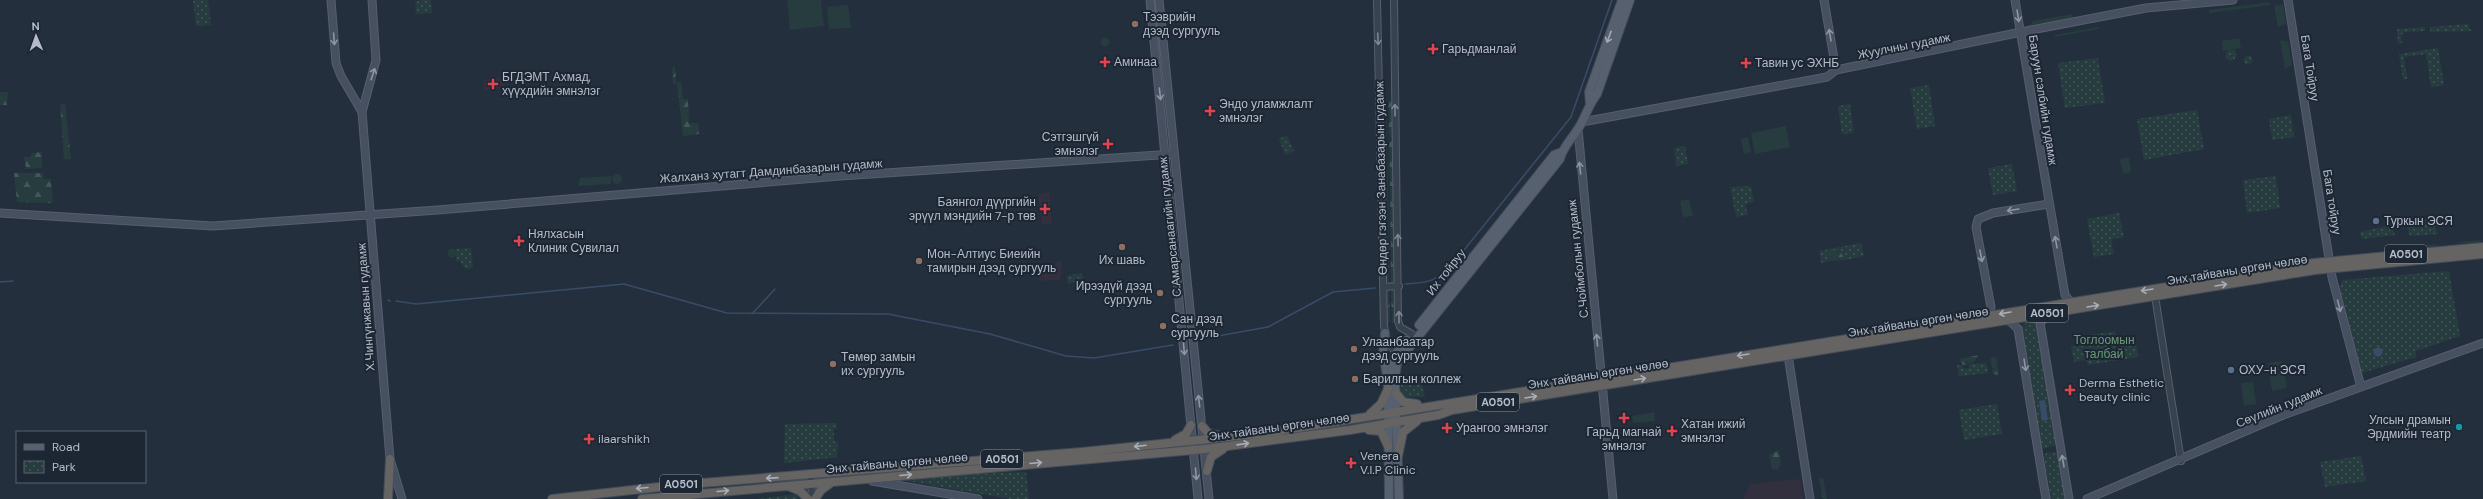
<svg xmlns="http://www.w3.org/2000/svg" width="2483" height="499" viewBox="0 0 2483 499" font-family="'DM Sans',sans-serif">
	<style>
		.medical { fill: #32303f }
		.grass { fill: #263c3f }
		.forest { fill: url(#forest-firs) }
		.park { fill: url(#park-dots) }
		.water { fill: #394c67 }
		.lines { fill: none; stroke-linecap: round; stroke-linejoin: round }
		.stream { stroke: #394c67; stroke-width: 1.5 }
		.tertiary-casing { stroke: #565f6c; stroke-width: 8 }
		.secondary-casing { stroke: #565f6c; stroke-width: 9 }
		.primary-casing { stroke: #414a57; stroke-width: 10 }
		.trunk-casing { stroke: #434c59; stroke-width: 10 }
		.tertiary { stroke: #38414e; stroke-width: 6 }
		.secondary { stroke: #465061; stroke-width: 7 }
		.primary { stroke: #56606e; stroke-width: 8 }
		.trunk { stroke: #656462; stroke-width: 8 }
		.oneway { stroke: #8e96a5 }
		.oneway2 { stroke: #a1aab7 }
		.oneway3 { stroke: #7c8592 }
		.oneway4 { stroke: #a8afba }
		.education-dot { fill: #8d6e63; stroke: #1d2633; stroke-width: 1.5 }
		.health-dot { fill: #e0444e; stroke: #1d2633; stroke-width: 1.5 }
		.service-dot { fill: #5c6f8a; stroke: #1d2633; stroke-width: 1.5 }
		.culture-dot { fill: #0f9aa8; stroke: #1d2633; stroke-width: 1.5 }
		.labels { text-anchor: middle; stroke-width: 4; stroke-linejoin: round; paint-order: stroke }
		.shield { fill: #1d2633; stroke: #878f9c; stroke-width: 1 }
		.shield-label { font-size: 11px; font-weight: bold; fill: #b4bcc9 }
		.poi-label { font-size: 12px; fill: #b4bcc9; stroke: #1d2633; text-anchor: start }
		.street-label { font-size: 12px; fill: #b4bcc9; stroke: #1d2633 }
		.park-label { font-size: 12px; fill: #6b9a76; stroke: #1d2633 }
	</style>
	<defs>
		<pattern id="forest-firs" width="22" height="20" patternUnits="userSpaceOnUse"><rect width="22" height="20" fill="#263c3f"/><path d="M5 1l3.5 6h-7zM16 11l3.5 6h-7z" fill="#435659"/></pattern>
		<pattern id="park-dots" width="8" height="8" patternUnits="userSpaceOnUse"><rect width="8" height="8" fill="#263c3f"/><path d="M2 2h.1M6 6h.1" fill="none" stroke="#435659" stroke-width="1.8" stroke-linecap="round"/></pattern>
	</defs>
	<rect width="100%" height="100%" fill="#242f3e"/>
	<path class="medical" d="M502 78 504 88 484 90 483 80Z
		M1049 192 1052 223 1042 225 1038 194Z
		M1057 262H1062L1060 280 1039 281 1038 272 1052 271V266Z
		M1800 479 1803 499H1743L1750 484Z"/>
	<path class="grass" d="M787 0H821L824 26 790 30Z
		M2270 2V5L2209 13V10Z
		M2283 4 2286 24 2278 27 2274 6Z
		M848 5 851 28 829 29 827 7Z
		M2072 14 2073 19 2031 25 2032 21Z
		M2099 27V29L2055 37V35Z
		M1100.5 42a4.5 4.5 0 1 1 9 0a4.5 4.5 0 1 1-9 0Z
		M2239 38 2241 48 2223 51 2222 41Z
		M2280 40 2288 41 2292 65 2285 69Z
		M1786 126 1790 147 1755 154 1751 133Z
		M1748 137 1751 152 1744 154 1741 139Z
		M2129 157 2131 172 2123 174 2120 159Z
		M612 179a5 5 0 1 1 10 0a5 5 0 1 1-10 0Z
		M611 176V184L578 186 580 178Z
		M993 203a5 5 0 1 1 10 0a5 5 0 1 1-10 0Z
		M1689 199 1693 216 1683 217 1680 201Z
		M2482 240 2480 243H2459V242Z
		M2438 244 2435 247 2412 248 2410 246Z
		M447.5 253a4.5 4.5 0 1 1 9 0a4.5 4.5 0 1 1-9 0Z
		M1985 309 1982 313 1950 317V314Z
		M2282 361 2287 388 2272 391 2268 363Z
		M2253 382 2256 404 2244 406 2241 383Z
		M1654 412 1655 421 1633 423 1632 416Z"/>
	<path class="forest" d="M675 67 676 82H681L683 99H688L689 123H698L699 134 683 136 677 84H673L672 68Z
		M0 92H8L7 105H0Z
		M1386 98 1387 137 1383 139 1382 102Z
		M1388 98 1392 103 1393 139 1389 137Z
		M60 104H65L71 159H64Z
		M1393 140 1394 186H1390L1389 142Z
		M1383 141 1387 142 1388 186H1384Z
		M42 152V168L26 169 24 157H30L32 153Z
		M14 173H43L44 179H51L53 203 17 202Z
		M1388 188 1389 284 1386 285 1384 189Z
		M1390 188H1394L1395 283 1391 284Z
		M1839 250 1846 260 1830 261 1828 251Z
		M1389 289 1390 323H1386L1385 290Z
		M1391 289 1394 291 1396 323H1392Z
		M1979 355 1974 362 1968 363 1966 359 1967 365H1963L1959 359Z
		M1996 357 1999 375 1993 374 1992 370 1995 369 1992 368 1990 358Z
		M1779 450 1781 464 1777 470 1772 469 1769 455Z
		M1823 478 1827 499H1823L1819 479Z"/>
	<path class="park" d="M193 0H208L211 25 196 26Z
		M421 0H431L432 13 416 14 415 2Z
		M2468 24 2471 31 2430 32V27Z
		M2425 27V31L2405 32 2401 35 2402 43 2398 44 2397 29Z
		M2438 48 2444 85 2431 87 2426 54 2404 57 2407 79H2403L2399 54Z
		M2225.5 55a5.5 5.5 0 1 1 11 0a5.5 5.5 0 1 1-11 0Z
		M2243.5 60a4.5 4.5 0 1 1 9 0a4.5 4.5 0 1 1-9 0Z
		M2098 58 2105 103 2065 108 2058 63Z
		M1929 85 1935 126 1917 129 1910 88Z
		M1850 104 1854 133 1842 134 1838 106Z
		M2197 110 2204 149 2144 160 2137 119Z
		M2291 115 2294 137 2272 140 2269 119Z
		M1287 135 1294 151 1285 155 1279 139Z
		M1685 146 1688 164 1676 166 1674 148Z
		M2012 164 2017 191 1993 195 1988 168Z
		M2276 176 2280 208 2247 213 2243 180Z
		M1751 186 1754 201 1745 205 1748 215 1736 217 1730 187Z
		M2119 213 2124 237 2111 239 2114 254 2094 257 2087 219Z
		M2432 218 2438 234 2410 236 2406 225Z
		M2391 225 2395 235 2362 239 2360 232Z
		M1861 243 1864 256 1846 260 1839 250 1829 251 1830 261 1821 263 1819 251Z
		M471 248 473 268 466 269 460 261H456V249Z
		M2449 271 2460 336 2416 351V357L2362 373 2339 289 2342 280Z
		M1081 273 1084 279 1068 284 1067 276Z
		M2026 320 2034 321 2039 326 2058 444 2043 449 2040 447 2021 329Z
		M2115 331 2117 340 2135 337 2138 357 2088 365 2086 360 2074 362 2071 347 2086 344 2085 336Z
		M1986 363 1989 373 1959 376 1957 365H1962L1963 369 1969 368V364Z
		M1421 381 1425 397H1405L1402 394 1400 383Z
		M1997 404 2002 434 1964 440 1959 410Z
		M837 423V429H834V441L838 442 837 457 784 463 785 424Z
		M2054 452 2058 453 2066 499H2051L2044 457 2046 453Z
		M2361 456 2366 481 2325 487 2320 462Z
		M1026 472 1029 499H1011L907 481V477Z
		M797 494 798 499H757Z"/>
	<path class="water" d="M2373.5 352a4.5 4.5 0 1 1 9 0a4.5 4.5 0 1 1-9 0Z
		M2045 400 2048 420 2042 421 2039 401Z"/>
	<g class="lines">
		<path class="stream" d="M0 282 13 281
			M1405 284C1422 283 1435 282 1448 270L1571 117 1612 0
			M388 300 390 301
			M396 301 416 304 624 284 727 313 888 314 990 334 1066 356 1094 358 1173 345
			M752 314 775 289
			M1201 339 1268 327 1333 292 1375 288"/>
		<defs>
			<path id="tertiary" d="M1377 0 1384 326 1387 340 1396 353
				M1394 0 1398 321 1400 327 1412 334
				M1384 287 1399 286
				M2155 296 2181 461
				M811 475 812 499"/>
			<path id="secondary" d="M331 0 336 63 341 76 362 112
				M372 0 376 60 362 112 390 459 402 499
				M1150 0 1198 499
				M1159 0 1209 499
				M1824 0 1836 70
				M2015 0 2065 295 2069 300 2073 302
				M2288 0 2332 277 2361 387
				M1582 122 1827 77 1836 70 2031 30 2146 8 2233 0
				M1578 129 1613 499
				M0 213 213 226 438 210 840 176 1174 154
				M2050 312 2040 323 2069 499
				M1986 316 1991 307 1976 227 1978 219 1993 213 2049 204
				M2006 320 2011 322 2018 329 2046 499
				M1788 355 1810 499
				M872 481 978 499
				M2087 499 2283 415 2483 343"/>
			<path id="primary" d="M1590 104 1589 92 1622 0
				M1419 325 1554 155 1562 152
				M1385 333 1383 353 1387 376
				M1389 499 1388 378 1396 353 1407 340
				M1399 499 1395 378 1397 363 1560 159C1563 145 1576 135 1582 122 1587 112 1590 103 1597 94L1630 0"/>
			<path id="trunk" d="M1396 393 1403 402 1417 404
				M1370 414 1381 404 1388 389
				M1202 426 1209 434 1217 435
				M1369 430 1381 431 1388 446
				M1175 440 1186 434 1191 425
				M1398 456 1403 432 1417 421
				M1207 471 1211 457 1223 449
				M788 486 800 491 808 499
				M388 499 390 459
				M552 499 677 485 1082 452 1267 433 2314 263 2483 247
				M642 499 1205 449 1350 430 1438 415 1452 410 2315 270 2483 254
				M815 499 821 490 832 482"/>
		</defs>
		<use href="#tertiary" class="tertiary-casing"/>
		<use href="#secondary" class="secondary-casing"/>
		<use href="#primary" class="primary-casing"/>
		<use href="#trunk" class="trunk-casing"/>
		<use href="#tertiary" class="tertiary"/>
		<use href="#secondary" class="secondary"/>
		<use href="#primary" class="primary"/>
		<use href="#trunk" class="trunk"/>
	</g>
	<defs><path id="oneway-shaft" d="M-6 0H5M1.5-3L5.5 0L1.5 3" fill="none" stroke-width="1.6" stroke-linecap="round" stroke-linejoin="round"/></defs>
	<g class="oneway">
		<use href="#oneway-shaft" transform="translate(2018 16) rotate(81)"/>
		<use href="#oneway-shaft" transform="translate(1830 35) rotate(-99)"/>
		<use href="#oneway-shaft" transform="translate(334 39) rotate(86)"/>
		<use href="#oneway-shaft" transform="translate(373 74) rotate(-72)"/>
		<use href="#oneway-shaft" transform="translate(1160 94) rotate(84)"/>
		<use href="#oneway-shaft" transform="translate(1580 168) rotate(-96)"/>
		<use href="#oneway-shaft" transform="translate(2013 210) rotate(171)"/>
		<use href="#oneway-shaft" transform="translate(2056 242) rotate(-100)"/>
		<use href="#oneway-shaft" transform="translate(1981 256) rotate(79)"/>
		<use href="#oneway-shaft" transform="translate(2339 306) rotate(76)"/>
		<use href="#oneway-shaft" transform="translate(1597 340) rotate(-95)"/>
		<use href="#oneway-shaft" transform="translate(1184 349) rotate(85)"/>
		<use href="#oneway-shaft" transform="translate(2025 365) rotate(81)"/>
		<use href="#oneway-shaft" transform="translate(1199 401) rotate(-97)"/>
		<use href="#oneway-shaft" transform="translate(2063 461) rotate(-100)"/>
		<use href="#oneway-shaft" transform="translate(1196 474) rotate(85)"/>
	</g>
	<use class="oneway2" href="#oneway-shaft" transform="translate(1609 37) rotate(110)"/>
	<g class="oneway3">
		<use href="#oneway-shaft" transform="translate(1378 39) rotate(88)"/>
		<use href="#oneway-shaft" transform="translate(1395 110) rotate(-91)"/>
		<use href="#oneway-shaft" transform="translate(1398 240) rotate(-91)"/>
		<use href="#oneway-shaft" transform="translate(1399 317) rotate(-90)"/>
	</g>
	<g class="oneway4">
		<use href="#oneway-shaft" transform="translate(2221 285) rotate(-9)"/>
		<use href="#oneway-shaft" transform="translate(2147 290) rotate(171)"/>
		<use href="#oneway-shaft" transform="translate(2093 306) rotate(-9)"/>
		<use href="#oneway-shaft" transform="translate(2005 313) rotate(170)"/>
		<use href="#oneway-shaft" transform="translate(1743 355) rotate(171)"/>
		<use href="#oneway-shaft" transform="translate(1640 379) rotate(-9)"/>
		<use href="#oneway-shaft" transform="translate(1531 397) rotate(-9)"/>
		<use href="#oneway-shaft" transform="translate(1243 444) rotate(-8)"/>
		<use href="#oneway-shaft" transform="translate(1140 446) rotate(173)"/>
		<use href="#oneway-shaft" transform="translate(1036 463) rotate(-5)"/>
		<use href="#oneway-shaft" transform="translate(906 475) rotate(-5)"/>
		<use href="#oneway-shaft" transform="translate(772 478) rotate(176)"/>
		<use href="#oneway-shaft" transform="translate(642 488) rotate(175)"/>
		<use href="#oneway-shaft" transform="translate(723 491) rotate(-5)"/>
	</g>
	<g class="education-dot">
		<circle cx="1135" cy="24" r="4"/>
		<circle cx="1122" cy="247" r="4"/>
		<circle cx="919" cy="261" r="4"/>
		<circle cx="1160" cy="293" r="4"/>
		<circle cx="1163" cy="326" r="4"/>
		<circle cx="1354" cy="349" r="4"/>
		<circle cx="833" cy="364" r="4"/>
		<circle cx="1355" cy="379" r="4"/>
	</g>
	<g class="health-dot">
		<path d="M1431 43h4v4h4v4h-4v4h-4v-4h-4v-4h4z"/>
		<path d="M1103 56h4v4h4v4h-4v4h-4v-4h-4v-4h4z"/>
		<path d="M1744 57h4v4h4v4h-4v4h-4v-4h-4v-4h4z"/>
		<path d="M491 78h4v4h4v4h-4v4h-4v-4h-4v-4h4z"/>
		<path d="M1208 105h4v4h4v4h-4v4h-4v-4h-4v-4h4z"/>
		<path d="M1106 138h4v4h4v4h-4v4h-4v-4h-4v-4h4z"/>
		<path d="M1043 203h4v4h4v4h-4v4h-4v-4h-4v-4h4z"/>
		<path d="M517 235h4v4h4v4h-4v4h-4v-4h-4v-4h4z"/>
		<path d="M2068 384h4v4h4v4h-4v4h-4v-4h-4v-4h4z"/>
		<path d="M1622 412h4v4h4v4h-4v4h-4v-4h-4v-4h4z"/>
		<path d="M1445 422h4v4h4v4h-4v4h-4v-4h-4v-4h4z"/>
		<path d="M1670 425h4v4h4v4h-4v4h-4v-4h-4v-4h4z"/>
		<path d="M587 433h4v4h4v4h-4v4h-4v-4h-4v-4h4z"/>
		<path d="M1349 457h4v4h4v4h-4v4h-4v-4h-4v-4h4z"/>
	</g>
	<g class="service-dot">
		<circle cx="2376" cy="221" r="4"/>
		<circle cx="2231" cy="370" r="4"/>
	</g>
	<circle class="culture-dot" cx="2459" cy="427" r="4"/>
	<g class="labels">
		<g class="shield">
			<rect x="2385" y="245" width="42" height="18" rx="3"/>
			<rect x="2026" y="304" width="42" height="18" rx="3"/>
			<rect x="1477" y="393" width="42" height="18" rx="3"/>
			<rect x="981" y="450" width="42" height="18" rx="3"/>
			<rect x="660" y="475" width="42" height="18" rx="3"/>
		</g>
		<g class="shield-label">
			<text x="2406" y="258">A0501</text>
			<text x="2047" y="317">A0501</text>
			<text x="1498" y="406">A0501</text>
			<text x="1002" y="463">A0501</text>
			<text x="681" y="488">A0501</text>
		</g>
		<g class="poi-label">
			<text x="1143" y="21">Тээврийн<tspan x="1143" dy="14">дээд сургууль</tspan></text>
			<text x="1442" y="53">Гарьдманлай</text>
			<text x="1114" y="66">Аминаа</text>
			<text x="1755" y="67">Тавин ус ЭХНБ</text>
			<text x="502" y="81">БГДЭМТ Ахмад,<tspan x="502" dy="14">хүүхдийн эмнэлэг</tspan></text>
			<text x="1219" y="108">Эндо уламжлалт<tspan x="1219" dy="14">эмнэлэг</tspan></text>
			<text x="1099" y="141" text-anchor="end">Сэтгэшгүй<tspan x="1099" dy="14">эмнэлэг</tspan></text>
			<text x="1036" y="206" text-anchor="end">Баянгол дүүргийн<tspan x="1036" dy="14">эрүүл мэндийн 7-р төв</tspan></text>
			<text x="2384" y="225">Туркын ЭСЯ</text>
			<text x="528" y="238">Нялхасын<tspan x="528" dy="14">Клиник Сувилал</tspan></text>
			<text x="927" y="258">Мон-Алтиус Биеийн<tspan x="927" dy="14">тамирын дээд сургууль</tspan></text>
			<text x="1122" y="264" text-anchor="middle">Их шавь</text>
			<text x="1152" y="290" text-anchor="end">Ирээдүй дээд<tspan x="1152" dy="14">сургууль</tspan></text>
			<text x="1171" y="323">Сан дээд<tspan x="1171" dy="14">сургууль</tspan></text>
			<text x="1362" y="346">Улаанбаатар<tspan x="1362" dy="14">дээд сургууль</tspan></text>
			<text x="841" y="361">Төмөр замын<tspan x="841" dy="14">их сургууль</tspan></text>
			<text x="2239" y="374">ОХУ-н ЭСЯ</text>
			<text x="1363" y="383">Барилгын коллеж</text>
			<text x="2079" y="387">Derma Esthetic<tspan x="2079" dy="14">beauty clinic</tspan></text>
			<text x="2451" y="424" text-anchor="end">Улсын драмын<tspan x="2451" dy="14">Эрдмийн театр</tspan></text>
			<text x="1681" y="428">Хатан ижий<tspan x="1681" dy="14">эмнэлэг</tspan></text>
			<text x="1456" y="432">Урангоо эмнэлэг</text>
			<text x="1624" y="436" text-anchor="middle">Гарьд магнай<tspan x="1624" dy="14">эмнэлэг</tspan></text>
			<text x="598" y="443">ilaarshikh</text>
			<text x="1360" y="460">Venera<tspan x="1360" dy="14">V.I.P Clinic</tspan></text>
		</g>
		<g class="street-label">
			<text transform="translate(1904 46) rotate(-11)" y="4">Жуулчны гудамж</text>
			<text transform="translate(2310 68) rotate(81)" y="4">Бага Тойруу</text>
			<text transform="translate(2043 100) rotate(81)" y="4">Баруун сэлбийн гудамж</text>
			<text transform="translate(771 171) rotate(-4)" y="4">Жалханз хутагт Дамдинбазарын гудамж</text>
			<text transform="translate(1381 178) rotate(-91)" y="4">Өндөр гэгээн Занабазарын гудамж</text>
			<text transform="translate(2332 202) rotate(81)" y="4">Бага тойруу</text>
			<text transform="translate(1170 227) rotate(-96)" y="4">С.Амарсанаагийн гудамж</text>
			<text transform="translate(1578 259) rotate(-96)" y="4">С.Чоймболын гудамж</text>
			<text transform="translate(2237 270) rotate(-9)" y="4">Энх тайваны өргөн чөлөө</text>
			<text transform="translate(1446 272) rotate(-52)" y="4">Их тойруу</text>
			<text transform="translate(366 307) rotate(-94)" y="4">Х.Чингүнжавын гудамж</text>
			<text transform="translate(1918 322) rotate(-9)" y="4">Энх тайваны өргөн чөлөө</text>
			<text transform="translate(1598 374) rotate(-9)" y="4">Энх тайваны өргөн чөлөө</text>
			<text transform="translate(2279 407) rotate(-22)" y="4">Сөүлийн гудамж</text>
			<text transform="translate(1279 427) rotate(-8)" y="4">Энх тайваны өргөн чөлөө</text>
			<text transform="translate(897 463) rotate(-5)" y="4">Энх тайваны өргөн чөлөө</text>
		</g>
		<g class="park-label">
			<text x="2104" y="344">Тоглоомын<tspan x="2104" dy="14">талбай</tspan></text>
		</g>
	</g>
	<rect x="16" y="431" width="130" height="52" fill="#1d2633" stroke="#59626f"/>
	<rect x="24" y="444" width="20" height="6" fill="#56606e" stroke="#59626f"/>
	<text x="52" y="451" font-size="12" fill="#b4bcc9">Road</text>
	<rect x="24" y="461" width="20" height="12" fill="url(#park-dots)" stroke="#59626f"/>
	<text x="52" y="471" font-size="12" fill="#b4bcc9">Park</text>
	<g transform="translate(36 36) rotate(358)" stroke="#1d2633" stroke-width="3" paint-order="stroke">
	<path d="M0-3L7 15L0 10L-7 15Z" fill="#b4bcc9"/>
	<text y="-6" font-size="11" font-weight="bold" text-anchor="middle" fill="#b4bcc9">N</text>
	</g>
</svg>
